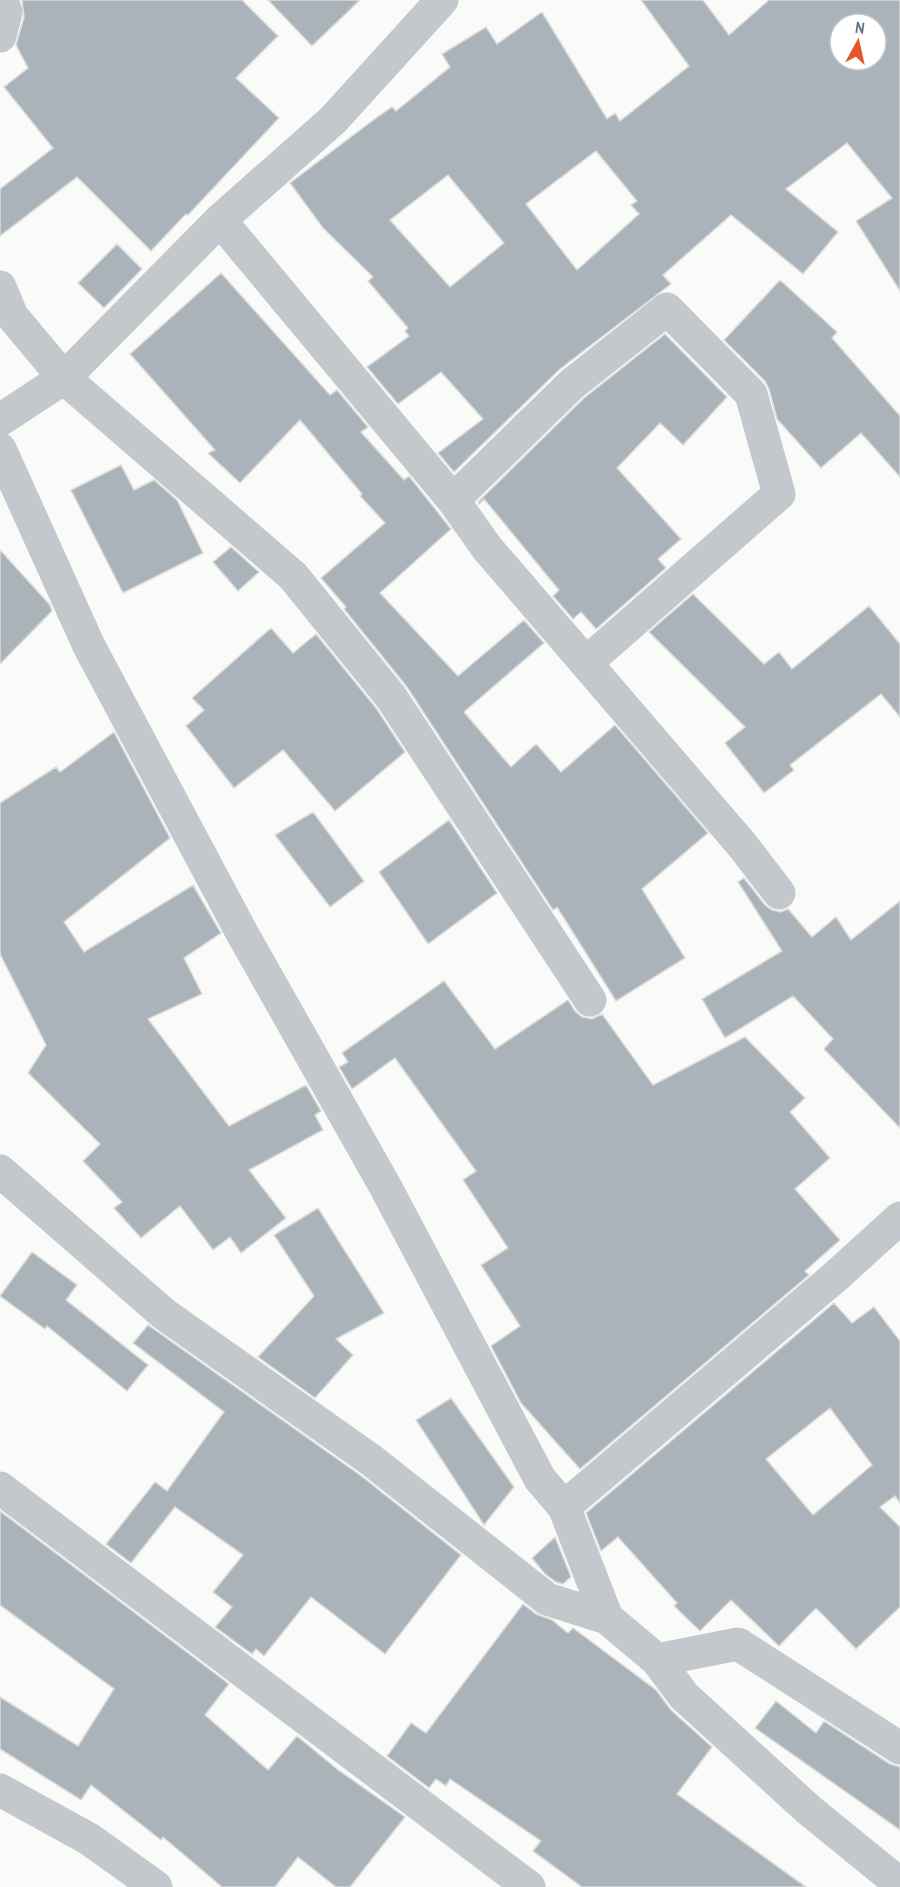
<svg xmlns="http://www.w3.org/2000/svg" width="900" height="1887" viewBox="0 0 900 1887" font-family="'Archivo Narrow',sans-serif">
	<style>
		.building { fill: #aab3b9; stroke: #dcdcda; stroke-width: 1.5; fill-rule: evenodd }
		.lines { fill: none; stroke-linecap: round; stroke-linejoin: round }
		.minor { stroke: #c3c8cc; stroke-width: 33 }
	</style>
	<rect width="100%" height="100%" fill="#fafaf8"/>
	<path class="building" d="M22 0H242L278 36 236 78 279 118 188 215 186 214 151 251 77 177 0 236V189L53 148 4 87 28 68 16 45 24 17Z
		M268 0H360L312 46Z
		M641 0H703L729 35 769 0H900V291L856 221 892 198 847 143 786 189 838 232 803 274 731 215 663 275 671 284 560 369 454 472 438 453 483 419 441 372 398 404 367 367 409 336 405 331 408 328 368 281 373 277 323 228 290 183 376 118 392 107 396 111 450 67 442 54 486 27 497 44 542 12 607 119 615 113 620 121 689 66ZM840 24H876V60H840ZM596 151 637 201 631 205 639 214 577 270 526 204ZM448 175 504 243 450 287 390 220Z
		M117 244 142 269 104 308 78 283Z
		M221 273 330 395 337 390 368 427 361 432 404 480 409 476 451 529 380 593 458 676 524 620 544 643 464 712 511 767 536 744 561 772 615 725 708 833 642 889 685 958 616 1001 557 907 553 910 407 687 344 609 346 607 321 578 385 523 360 496 362 494 300 420 240 483 208 453 215 450 130 354Z
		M780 280 837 332 832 338 900 416V477L861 433 821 468 777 419 769 389 765 381 724 340Z
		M665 334 727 397 683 445 660 423 617 468 681 539 658 559 666 568 596 629 581 612 573 619 553 596 559 590 484 499 479 504 478 502 584 398Z
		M121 465 134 490 154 480 177 500 203 553 123 593 71 490Z
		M231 547 259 572 238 591 213 562Z
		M0 550 50 605 52 611 0 664Z
		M693 594 764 664 779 652 792 669 869 606 900 644V717L881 694 790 765 794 770 764 793 725 743 745 727 649 632Z
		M271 628 293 653 316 634 376 708 405 752 335 811 283 750 234 788 186 726 204 710 192 698Z
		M114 732 170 838 64 922 84 952 193 885 221 933 184 958 202 994 148 1019 229 1126 306 1085 321 1111 315 1115 323 1130 249 1170 286 1218 241 1253 230 1237 213 1250 180 1206 141 1238 114 1208 122 1202 83 1161 100 1144 28 1073 46 1045 0 954V803L56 767 60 772Z
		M313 812 364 881 330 907 275 835Z
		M449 820 497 893 428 944 379 872Z
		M744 878 765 905 772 910 781 912 788 909 812 937 836 917 851 940 900 901V1128L824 1049 833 1039 793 996 725 1038 702 999 782 951 738 882Z
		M444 981 495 1049 568 1000 575 1011 582 1017 592 1019 602 1014 653 1085 745 1037 805 1098 790 1112 830 1158 795 1189 840 1240 805 1271 809 1275 580 1469 521 1403 491 1346 520 1326 481 1265 508 1248 463 1180 476 1171 395 1058 352 1089 339 1067 348 1062 342 1053Z
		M318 1208 384 1313 336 1339 353 1355 315 1398 258 1357 314 1296 274 1235Z
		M32 1252 77 1285 66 1300 148 1365 127 1391 47 1326 45 1329 0 1296Z
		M834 1303 852 1323 874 1307 900 1341V1503L895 1496 880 1507 900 1527V1607L856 1649 816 1608 779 1646 731 1600 700 1631 674 1606 677 1603 618 1537 601 1551 586 1513ZM830 1408 872 1465 813 1515 766 1459Z
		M148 1325 360 1475 461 1555 385 1654 311 1597 264 1656 256 1649 252 1654 215 1627 232 1607 213 1592 243 1555 175 1507 131 1563 106 1544 155 1482 167 1491 224 1412 133 1343Z
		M451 1398 514 1487 484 1525 416 1420Z
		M0 1511 229 1684 205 1715 268 1770 297 1736 337 1769 405 1817 350 1887H336L298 1857 275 1887H222L163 1837 161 1840 91 1785 81 1800 0 1749V1697L78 1746 114 1689 0 1605Z
		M555 1537 571 1577 563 1584 556 1582 545 1574 532 1558Z
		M523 1604 536 1614 552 1620 568 1633 573 1628 656 1690 671 1710 712 1747 677 1794 806 1887H582L533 1851 541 1841 450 1779 446 1786 436 1779 429 1788 387 1756 411 1723 426 1733Z
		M776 1701 816 1733 824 1721 890 1764 900 1767V1830L755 1728Z"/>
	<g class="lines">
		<path class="minor" d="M0 36 6 12 2 0
			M220 220 453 500 487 548 743 846 779 893
			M0 287 12 316 64 378 293 576 391 697 590 1000
			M0 420 64 378 220 220 333 120 442 0
			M0 449 89 646 242 933 385 1186 540 1479 564 1507
			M453 500 572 384 667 309 751 394 779 494 587 662
			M0 1171 164 1314 371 1460 547 1599 607 1618 657 1660 684 1696 809 1810 900 1884
			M0 1488 529 1887
			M607 1618 564 1507 835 1277 900 1218
			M657 1660 738 1644 900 1748
			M0 1790 89 1839 156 1887"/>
	</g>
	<g transform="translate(858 42) rotate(8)"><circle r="28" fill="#ffffff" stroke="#c1c8cd" stroke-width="1.5"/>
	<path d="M0-4.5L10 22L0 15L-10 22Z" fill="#e4572e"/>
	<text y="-9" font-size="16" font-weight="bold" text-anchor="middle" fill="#657683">N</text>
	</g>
</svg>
